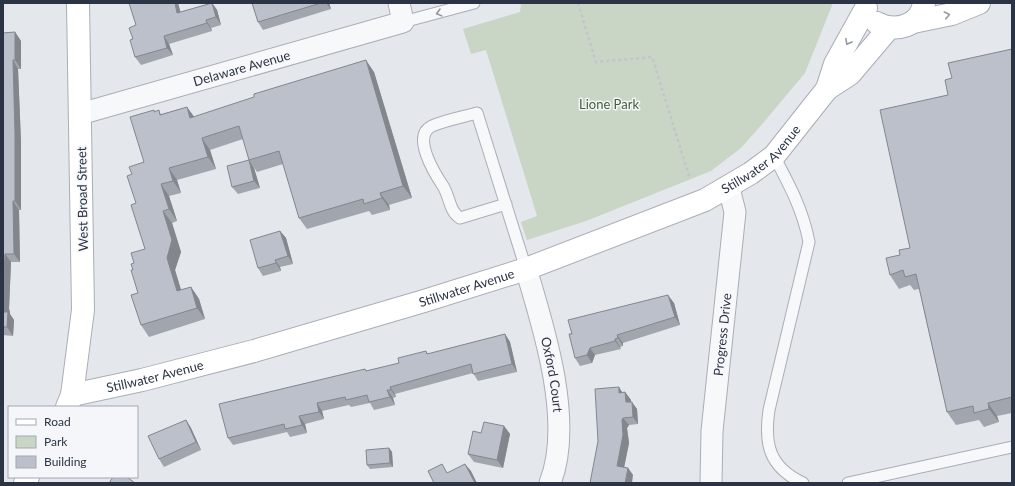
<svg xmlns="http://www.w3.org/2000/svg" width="1015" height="486" viewBox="0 0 1015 486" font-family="Lato,sans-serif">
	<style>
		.green { fill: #c9d6c5 }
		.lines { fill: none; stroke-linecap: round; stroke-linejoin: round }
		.service-casing { stroke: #a9aeb7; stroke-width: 13 }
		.minor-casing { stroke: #a9aeb7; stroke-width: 23 }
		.secondary-casing { stroke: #a9aeb7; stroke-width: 24 }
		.path { stroke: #c2c5cb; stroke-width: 2.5; stroke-dasharray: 3 3; stroke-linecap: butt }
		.service { stroke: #f7f8fa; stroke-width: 11 }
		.minor { stroke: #f7f8fa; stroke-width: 21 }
		.secondary { stroke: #fff; stroke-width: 22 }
		.wall { fill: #a1a5ae }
		.shaded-wall { fill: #83868d }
		.building { fill: #bbc0ca; stroke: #83868d }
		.oneway { stroke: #9196a0 }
		.oneway2 { stroke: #959aa2 }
		.labels { text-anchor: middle; stroke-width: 3; stroke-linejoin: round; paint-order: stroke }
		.street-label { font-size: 13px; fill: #2b3445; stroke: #f4f6f9 }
		.park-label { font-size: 13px; fill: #3f6138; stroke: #f4f6f9 }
	</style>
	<rect width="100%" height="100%" fill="#e4e7ec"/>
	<path class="green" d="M521 3H833L805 73 764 122 741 148 711 171 586 221 527 240 521 222 537 216 486 50 471 54 463 29 520 12Z"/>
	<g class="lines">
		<defs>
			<path id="service" d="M403 22 474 3
				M774 156C789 184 803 210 809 242L769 410C764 444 769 467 803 483
				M506 204 460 218C449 211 450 197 443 186 435 174 411 136 432 126 446 120 463 117 477 113L526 269
				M848 483 1012 447"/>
			<g id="minor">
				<path id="s1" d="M80 114 403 22 399 3"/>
				<path id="s2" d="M526 269C544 328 574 423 550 483"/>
				<path id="s3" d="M711 483 712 431 735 212 729 188"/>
			</g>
			<g id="secondary">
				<path d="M913 22 952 14 979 3"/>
				<path d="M877 23C895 33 921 26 924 3"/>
				<path d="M827 89 850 74 889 28"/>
				<path id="s4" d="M72 395 142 380 254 351 424 301 526 269 705 200 751 173 774 156 827 89 835 64 866 8"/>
				<path d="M67 407 72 395 83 310 78 3"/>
				<path d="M25 483 28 477"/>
			</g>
		</defs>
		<use href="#service" class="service-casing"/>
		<use href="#minor" class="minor-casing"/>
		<use href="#secondary" class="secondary-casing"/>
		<path class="path" d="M578 3 596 62 652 57 690 179"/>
		<use href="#service" class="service"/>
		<use href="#minor" class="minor"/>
		<use href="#secondary" class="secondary"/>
	</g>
	<path class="wall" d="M129 3H178L180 12 212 3 217 10 221 25 211 28 212 31 169 44 173 55 141 65 135 57 133 39 136 25Z
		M252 3H329L331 9 263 30 258 22Z
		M15 32 21 41V69H18L21 142V210H19L20 262H11L9 309 10 312V314L14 320 13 336 3 335V33Z
		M1012 49V413L997 416 999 422 984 427 979 420 956 425 947 412 919 289 914 290 910 285 899 289 890 275 900 255 910 248 952 78Z
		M374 72 412 198 389 205 390 210 372 215 369 211 307 229 299 218 283 164 257 172 249 160 243 139 210 150 216 169 177 180 181 193 169 196 177 221 172 223 181 252 175 270 181 290 191 287 199 299 205 319 149 337 141 325 138 293 133 270 134 263 145 249 136 203 132 174 144 162 154 110 155 112 162 114 187 107 194 117Z
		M249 160 254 168 260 188 238 194 232 187Z
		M280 231 286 238 293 264 280 267 281 271 263 276 258 268Z
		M674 303 680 325 623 343V346L620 347 621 349 595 355 592 363 580 366 575 358 569 334Z
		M505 334 510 342 517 372 478 381 473 373 395 394 396 397 393 398 395 405 374 410 370 403 351 407 349 405 322 411 324 419 305 424 307 433 290 437 287 432 233 445 228 438 365 369 367 371 399 363 426 351 428 354Z
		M622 392H625L631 400V402L637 409 638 424 629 425 627 428 629 443 624 467 628 468 633 475 590 483Z
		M186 420 191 428 201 450 164 467 159 459Z
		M504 426 510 434 503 468 474 462 468 454 481 433Z
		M389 448 392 452 393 467 370 469 367 465Z"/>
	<path class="shaded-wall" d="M175 3H178L183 21 177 13Z
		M212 3 217 10 221 25 216 17Z
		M326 3H329L331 9Z
		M206 20 211 28 212 31 207 23Z
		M15 32 21 41V69L15 60Z
		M164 36 169 44 173 55 167 48Z
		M13 60 18 69 21 142V210L15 201Z
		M366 60 374 72 412 198 403 186Z
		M187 107 195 118H190Z
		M202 138 210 150 216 169 208 157Z
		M249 160 254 168 260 188 254 181Z
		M169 168 177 180 181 193 173 181Z
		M161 184 169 196 177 221 169 209Z
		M380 193 389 205 390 210 382 198Z
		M13 201 19 210 20 262 14 254Z
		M163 211 172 223 181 252 175 270 185 303 177 291 167 258Z
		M280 231 286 238 293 264 288 256Z
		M5 254 11 262 9 309 10 312V314L14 320 13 336 7 327 4 312 3 293Z
		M275 260 280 267 281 271 276 263Z
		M191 287 199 299 205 319 197 308Z
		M668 295 674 303 680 325 675 317Z
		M505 334 510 342 517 372 512 364Z
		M617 335 623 343V346L618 338Z
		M615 339 620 347 621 349 615 341Z
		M590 348 595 355 592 363 587 355Z
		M390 387 395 394 396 397 391 390Z
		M619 387 624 395 619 393Z
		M387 390 393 398 395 405 390 397Z
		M625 392 631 400V410L626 402Z
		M632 402 637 409 638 424 633 417Z
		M317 403 322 411 324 419 319 412Z
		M988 403 997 416 999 422 989 409Z
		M299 416 305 424 307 433 302 425Z
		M623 418 629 425 627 428 629 443 623 473 617 466 622 420Z
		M186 420 191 428 201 450 196 442Z
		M504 426 510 434 503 468 497 460Z
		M389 448 392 452 393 467 390 463Z
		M465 464 471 471 477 483H475Z
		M628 468 633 475 632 483H625Z"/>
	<path class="building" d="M129 3H175L177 13 212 3 216 17 206 20 207 23 164 36 167 48 135 57 130 40 133 39 129 28 136 25Z
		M252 3H321L258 22Z
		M15 32V60H13L15 134V201H13L14 254H5L3 293V33Z
		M1012 49V397L988 403 989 409 974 413 973 406 947 412 916 274 905 277 903 270 890 275 886 258 900 255 899 250 910 248 880 110 948 95 945 80 952 78 948 63Z
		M366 60 403 186 380 193 382 198 364 204 363 199 299 218 279 151 249 160 239 126 202 138 208 157 169 168 173 181 161 184 169 209 163 211 172 240 167 258 177 291 191 287 197 308 141 325 131 295 138 293 131 270H133L131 264 134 263 131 253 145 249 131 205 136 203 127 176 132 174 129 167 144 162 130 117 154 110V112L159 110 160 115 187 107 190 118 254 97V94Z
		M249 160 254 181 232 187 227 166Z
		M280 231 288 256 275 260 276 263 258 268 250 240Z
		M668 295 675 317 617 335 618 338 615 339V341L590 348 587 355 575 358 569 334H572L568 320Z
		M3 303H4V312H8L7 327H3Z
		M505 334 512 364 473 374 471 364 390 387 391 390H387L390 397 369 402 367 395 346 400 345 397 317 403 319 412 299 416 302 425 285 429 284 424 228 438 219 404 365 369 366 371 399 363 398 358 426 351 427 354Z
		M619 387V393L625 392 626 402H632L633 417 623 418 622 420 623 435 617 466 628 468 625 483H590L598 441 595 389Z
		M186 420 196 442 159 459 148 436Z
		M484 422 504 426 497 460 468 454 473 431 481 433Z
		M389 448 390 463 367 465 366 450Z
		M442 464 447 473 465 464 475 483H434L428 471Z
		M113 477H127L135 483H109Z"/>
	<defs><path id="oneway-chevron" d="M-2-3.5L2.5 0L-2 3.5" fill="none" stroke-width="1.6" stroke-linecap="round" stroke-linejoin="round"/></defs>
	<use class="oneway" href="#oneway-chevron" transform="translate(439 13) rotate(165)"/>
	<g class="oneway2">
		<use href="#oneway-chevron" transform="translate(947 15) rotate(-13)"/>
		<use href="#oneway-chevron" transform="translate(848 42) rotate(119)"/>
	</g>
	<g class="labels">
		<g class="street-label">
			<text dy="5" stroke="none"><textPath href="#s1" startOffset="168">Delaware Avenue</textPath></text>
			<text dy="5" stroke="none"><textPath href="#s4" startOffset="733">Stillwater Avenue</textPath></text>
			<text transform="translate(82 199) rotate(-91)" y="5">West Broad Street</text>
			<text dy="5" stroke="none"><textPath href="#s4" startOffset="409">Stillwater Avenue</textPath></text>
			<text dy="5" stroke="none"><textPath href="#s3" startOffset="149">Progress Drive</textPath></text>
			<text dy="5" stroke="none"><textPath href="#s2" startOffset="109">Oxford Court</textPath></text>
			<text dy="5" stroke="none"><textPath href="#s4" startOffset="85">Stillwater Avenue</textPath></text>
		</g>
		<g class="park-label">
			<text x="609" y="109">Lione Park</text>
		</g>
	</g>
	<rect width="1015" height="486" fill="none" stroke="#2b3445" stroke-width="8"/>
	<rect x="8" y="406" width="130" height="72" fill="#f4f6f9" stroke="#a4a8b1"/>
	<rect x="16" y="419" width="20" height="6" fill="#ffffff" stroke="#a4a8b1"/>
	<text x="44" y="426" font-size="12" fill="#2b3445">Road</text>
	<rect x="16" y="436" width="20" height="12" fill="#c9d6c5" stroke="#a4a8b1"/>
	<text x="44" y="446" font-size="12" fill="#2b3445">Park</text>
	<rect x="16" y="456" width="20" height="12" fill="#bbc0ca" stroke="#a4a8b1"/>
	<text x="44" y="466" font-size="12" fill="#2b3445">Building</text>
</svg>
